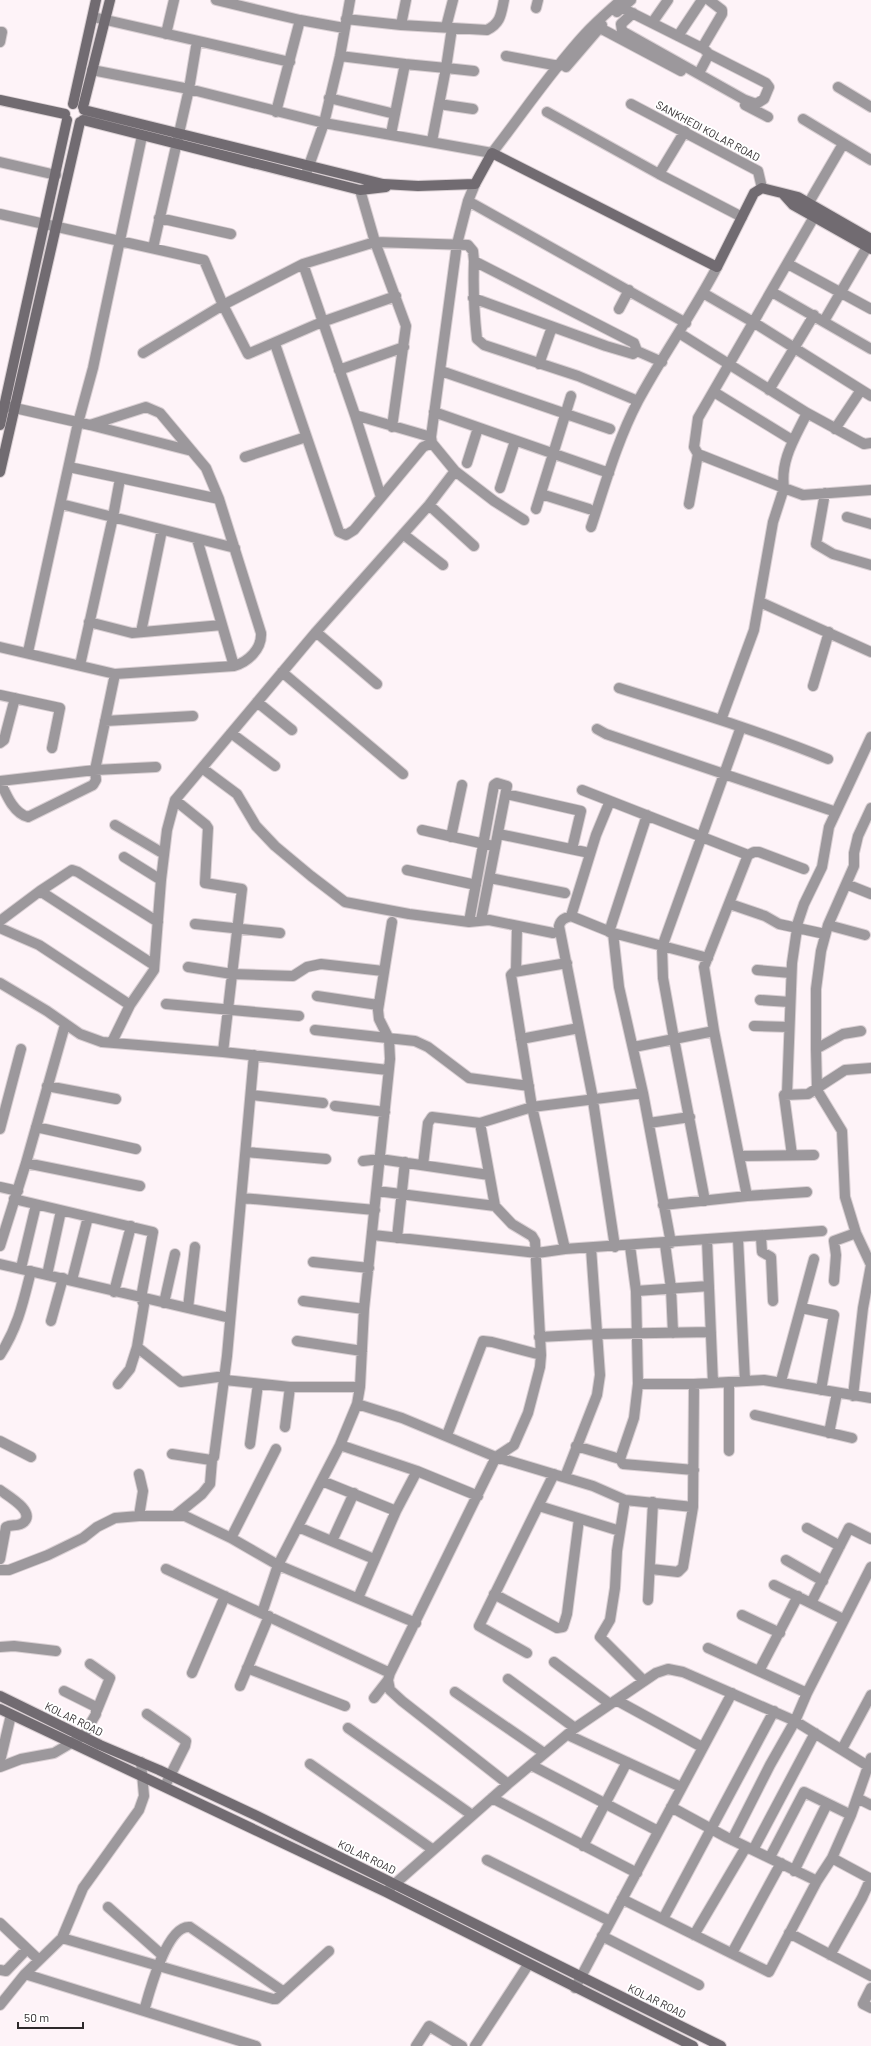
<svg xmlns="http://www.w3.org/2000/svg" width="871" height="2046" viewBox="0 0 871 2046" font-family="Barlow,sans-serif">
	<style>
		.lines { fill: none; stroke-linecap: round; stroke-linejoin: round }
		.street-casing { stroke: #d9cfd3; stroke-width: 12 }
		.secondary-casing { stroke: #d9cfd3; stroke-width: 12 }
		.street { stroke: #9c989c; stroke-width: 10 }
		.secondary { stroke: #716b71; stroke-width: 10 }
		.labels { text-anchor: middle; stroke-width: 4; stroke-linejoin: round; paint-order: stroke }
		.street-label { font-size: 11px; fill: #2e292b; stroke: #fff }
	</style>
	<rect width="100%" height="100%" fill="#fef3f8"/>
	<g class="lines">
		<defs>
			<path id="street" d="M216 0 300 20 344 28
				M618 3 622 8 702 48 722 14V10L709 0
				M536 8 538 0
				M617 12 631 0
				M633 13 621 24 622 31 745 100 756 104 764 99 769 87 766 83 709 54
				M93 17 290 62
				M346 19 401 25 406 0
				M652 23 668 0
				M401 25 487 30C501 23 501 14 504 0
				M446 27 453 0
				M452 28 446 68 474 71
				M600 28 681 71
				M0 32H2L0 42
				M166 34 174 0
				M678 36 702 0
				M340 56 405 64 391 134
				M506 56 559 66
				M405 64 446 68 432 141
				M566 67 602 25
				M92 70 189 89 324 123 492 153C523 113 551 71 585 34 596 22 609 11 621 0
				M699 73 709 54 705 50
				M838 87 871 107
				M329 98 395 114
				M439 104 473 109
				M631 104 758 171 762 188
				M745 105 768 117
				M276 112 300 20
				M547 112 659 174 742 217
				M803 119 871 160
				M0 162 56 175
				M306 174 324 123 340 56 350 0
				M659 174 685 131
				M360 190 375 242 406 326 392 427
				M468 201 686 323
				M808 204 843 144
				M0 214 204 260 223 305 248 354 322 322 396 296
				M159 218 231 234
				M153 248 189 89 197 41
				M474 261C473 287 474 312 477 339L484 345 578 376 638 401
				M303 264 355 415 381 497
				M788 264 871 309
				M772 292 871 349
				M703 293 753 322 871 396
				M619 309 629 290
				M824 321 867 247
				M679 333 807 413 864 444 871 443
				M637 351 662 362
				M143 353 223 305 303 264 375 242 468 245 473 251 474 261 634 343 637 351 633 354 606 346 473 298
				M539 364 552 327
				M339 370 404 347
				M441 371 610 429
				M769 390 814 315
				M714 392 792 440
				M6 406 90 425 192 451
				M434 412 609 473
				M807 413C795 438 780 460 784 488L803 495 871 490
				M355 415 431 437
				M90 425 146 407 160 413 206 468 219 499 261 633C262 649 248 662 234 666L197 539
				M835 429 861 390
				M432 443 431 437 457 244 468 201 475 184
				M698 454 694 447 698 418 814 217
				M245 457 306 437
				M467 463 478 428
				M69 467 219 499
				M455 471 494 501 524 520
				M500 488 515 441
				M825 493 816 544 833 554 871 565
				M541 494 589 509
				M61 504 235 548
				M689 504 698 454 784 488 773 522 754 630 721 720
				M429 505 474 546
				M536 509 571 396
				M847 517 871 524
				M591 527C605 485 617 441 638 401 662 356 693 313 717 267
				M403 534 443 565
				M760 602 871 652
				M89 622 132 633 222 625
				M141 632 162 530
				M316 632 377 684
				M0 647 115 674 234 666
				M28 652 78 423 93 368 142 136
				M80 665 113 517 120 479
				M282 672 403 774
				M813 686 829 632
				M619 688C689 710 760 731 828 759
				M0 695 60 708 52 748
				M257 702 292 730
				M105 721 193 716
				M597 729 606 734 836 812
				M231 733 275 766
				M0 743 4 740 15 698
				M202 768 237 794 256 826 275 846 311 876 345 902 409 914 469 922 489 920 553 933
				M0 781C6 794 13 813 28 817L93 785 96 780 95 770 115 674
				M0 781 95 770 156 767
				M582 790 748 855 704 967 714 1031 747 1196
				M506 794 581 811 572 849
				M175 800 206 825 208 828 205 883 242 889 223 1052
				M871 808 858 836 854 853V866L828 925 821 951 816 989V1049L817 1090 842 1131 845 1197 856 1233 871 1265
				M115 825 164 854
				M422 830 489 845
				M499 834 585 852
				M451 837 462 785
				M748 855 754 852H759L804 869
				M124 857 161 880
				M407 870 476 885
				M490 878 565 893
				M846 884 871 894
				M40 891 154 965
				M730 904 765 916 779 924 825 934
				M571 916 596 835 610 801
				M0 921 40 891 72 870 78 872 158 922
				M469 922 494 785 497 783 507 786 481 920
				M195 924 280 933
				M828 925 865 935
				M0 928 39 945 130 1005
				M609 932 647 815
				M613 933 619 987 643 1093 671 1243
				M188 967 232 974 293 976 307 967 321 964 383 971
				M757 970 791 973
				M516 971 517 927
				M0 983 47 1011 80 1034 102 1042 223 1052 388 1070
				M317 996 378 1005
				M760 1000 790 1002
				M166 1004 299 1016
				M754 1026 789 1027
				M315 1030 415 1041 428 1047 469 1078 529 1086
				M521 1039 579 1028
				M112 1042 130 1005 154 970 161 880 167 830 175 800 316 632 429 505 455 471 432 443 423 447 354 530 346 535 339 532 275 344
				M634 1047 714 1031
				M816 1049 843 1034 861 1031
				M47 1086 116 1099
				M787 1094 792 963 798 922 804 904 822 867 829 827 871 737
				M251 1095 323 1103
				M335 1106 385 1112
				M480 1123 495 1206
				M649 1123 690 1117
				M36 1127 136 1149
				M0 1129 21 1049
				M246 1152 326 1159
				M792 1155 784 1095 808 1094 845 1070 871 1068
				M740 1156 814 1155
				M363 1161 380 1159 489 1175
				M26 1163 140 1186
				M423 1165 428 1123 432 1117 480 1123 532 1107 643 1093
				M0 1187 18 1191
				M377 1191 495 1206 512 1224 532 1236 535 1241 541 1355 540 1367 528 1413 514 1445 496 1457 390 1673 388 1680 390 1690 402 1701 508 1784
				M242 1198 375 1210
				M14 1199 153 1232 141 1298 144 1305 137 1347 130 1369 118 1384
				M705 1201 674 1039 663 978 662 947 741 727
				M663 1205 747 1196 807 1192
				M373 1235 537 1253 565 1249 822 1231
				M761 1237 762 1252 771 1257 773 1301
				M397 1238 405 1162
				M738 1239 745 1381
				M707 1240 713 1383
				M665 1244 671 1288 673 1333
				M0 1246 26 1163 65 1025
				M615 1247 592 1094 559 926C561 919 565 918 571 916L613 933 708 958
				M565 1249 532 1107 511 975 514 972 567 963
				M313 1262 369 1268
				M0 1264 230 1318
				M21 1268 36 1205
				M47 1275 61 1211
				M72 1280 88 1217
				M834 1281 836 1255 834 1241 856 1233
				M636 1291 709 1286
				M114 1292 131 1226
				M303 1301 364 1309
				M164 1303 175 1254
				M188 1308 195 1247
				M802 1308 834 1315 821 1390
				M51 1321 63 1278
				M539 1337 598 1334 711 1332
				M297 1341 362 1351
				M137 1347 181 1382 225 1376
				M0 1355C18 1327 23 1303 31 1271
				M225 1380 290 1387H360
				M781 1381 814 1259
				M638 1384H694L764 1380 871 1398
				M853 1396 863 1308 871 1265
				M357 1404 402 1418 496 1457 593 1486 625 1500 693 1507
				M755 1415 852 1438
				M285 1427 290 1387
				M829 1433 837 1393
				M447 1435 483 1341 492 1342 541 1355
				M0 1441 31 1457
				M250 1444 258 1384
				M340 1445 417 1471 478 1496
				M576 1446 620 1459 623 1464 694 1470
				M729 1451V1382
				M172 1454 211 1460 214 1457 227 1356 254 1055
				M620 1459 634 1418 638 1384 636 1291 630 1246
				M139 1474 143 1491 139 1516
				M565 1477 597 1395 600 1375 591 1248
				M322 1481 396 1511
				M0 1490C8 1496 35 1511 24 1522 19 1527 12 1524 6 1527L0 1559
				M625 1500 617 1551 615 1588 610 1620 600 1637 644 1681
				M539 1506 620 1531
				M176 1515 202 1494 210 1484 212 1460
				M298 1527 374 1559
				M807 1528 840 1546
				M231 1538 276 1449
				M332 1541 354 1493
				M786 1560 823 1581
				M166 1569 390 1673
				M651 1569 678 1572 683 1567 693 1507 694 1384
				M0 1570H9L48 1555 83 1538 97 1527 115 1518 139 1516H185L231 1538 278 1565 416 1623
				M774 1585 843 1619
				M494 1594 557 1628 563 1627 567 1614 579 1519
				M358 1598 396 1511 417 1471
				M648 1600 653 1502
				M811 1603 849 1528 871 1539
				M262 1613 278 1565 340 1445 357 1404 360 1387 364 1309 390 1059 389 1039 379 1019 378 1010 392 922
				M742 1615 780 1633
				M0 1647 14 1646 56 1651
				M708 1648 807 1693
				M527 1653 479 1626 554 1474
				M554 1662 610 1704
				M90 1664 110 1678 97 1710
				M247 1668 345 1706
				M759 1671 798 1596
				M192 1673 225 1596
				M508 1679 575 1728
				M240 1686 269 1616
				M455 1692 544 1753
				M374 1698 388 1680
				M616 1700 702 1747
				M147 1714 186 1741 185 1746 165 1786
				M348 1728 472 1815
				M568 1735 681 1787
				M842 1749 871 1695
				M1 1757 11 1715
				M310 1764 432 1849
				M531 1765 658 1831
				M0 1767 21 1759 54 1753 83 1736 96 1714V1707L64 1691
				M492 1798 637 1873
				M857 1798 871 1805
				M671 1807 726 1837 817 1881
				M732 1840 770 1765 795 1721 807 1693 871 1567
				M583 1846 627 1762
				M753 1850 815 1733
				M770 1857 804 1792 851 1815
				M832 1858 871 1879
				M487 1860 610 1921
				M794 1871 827 1804
				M389 1889 508 1784 575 1728 656 1673 668 1669 683 1672 795 1721 871 1768
				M622 1899 769 1972 817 1881 832 1858 851 1815 871 1758
				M108 1907 162 1955
				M663 1919 774 1711
				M0 1923 39 1960
				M789 1933 871 1976
				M694 1935 746 1847
				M602 1936 699 1985
				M62 1938 273 1999H276L329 1951
				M732 1953 781 1863
				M830 1955 862 1898 871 1878
				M0 1970 6 1971 27 1949
				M25 1974 144 2011
				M575 1988 732 1693
				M871 1988 863 2004 871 2008
				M0 2005 25 1974 62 1938 83 1888 139 1810 144 1796 141 1762
				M256 2046 144 2011C149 1993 167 1924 190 1927L284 1992
				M416 2046 429 2026 462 2046
				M475 2046 528 1965"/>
			<path id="secondary" d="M0 100 65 114
				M73 104 96 0
				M83 107 110 0
				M84 110 383 184 418 186 475 184 492 153 717 267 754 193 762 188 798 197 871 239
				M83 120 360 190 386 187
				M784 195 793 205 871 249
				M0 425 67 120
				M0 472 80 122
				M0 1696 100 1745 159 1770 257 1816 721 2046
				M0 1709 386 1892 693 2046"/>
		</defs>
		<use href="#street" class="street-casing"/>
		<use href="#secondary" class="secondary-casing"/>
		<use href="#street" class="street"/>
		<use href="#secondary" class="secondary"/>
	</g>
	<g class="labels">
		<g class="street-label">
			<text transform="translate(708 131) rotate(28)" y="4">SANKHEDI KOLAR ROAD</text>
			<text transform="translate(74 1719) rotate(26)" y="4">KOLAR ROAD</text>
			<text transform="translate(367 1857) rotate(26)" y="4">KOLAR ROAD</text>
			<text transform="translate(657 2001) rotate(26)" y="4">KOLAR ROAD</text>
		</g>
	</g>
	<path d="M18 2022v6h65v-6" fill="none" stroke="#2e292b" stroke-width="2"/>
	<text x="24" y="2022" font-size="12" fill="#2e292b" stroke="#ffffff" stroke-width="3" paint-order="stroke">50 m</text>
</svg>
